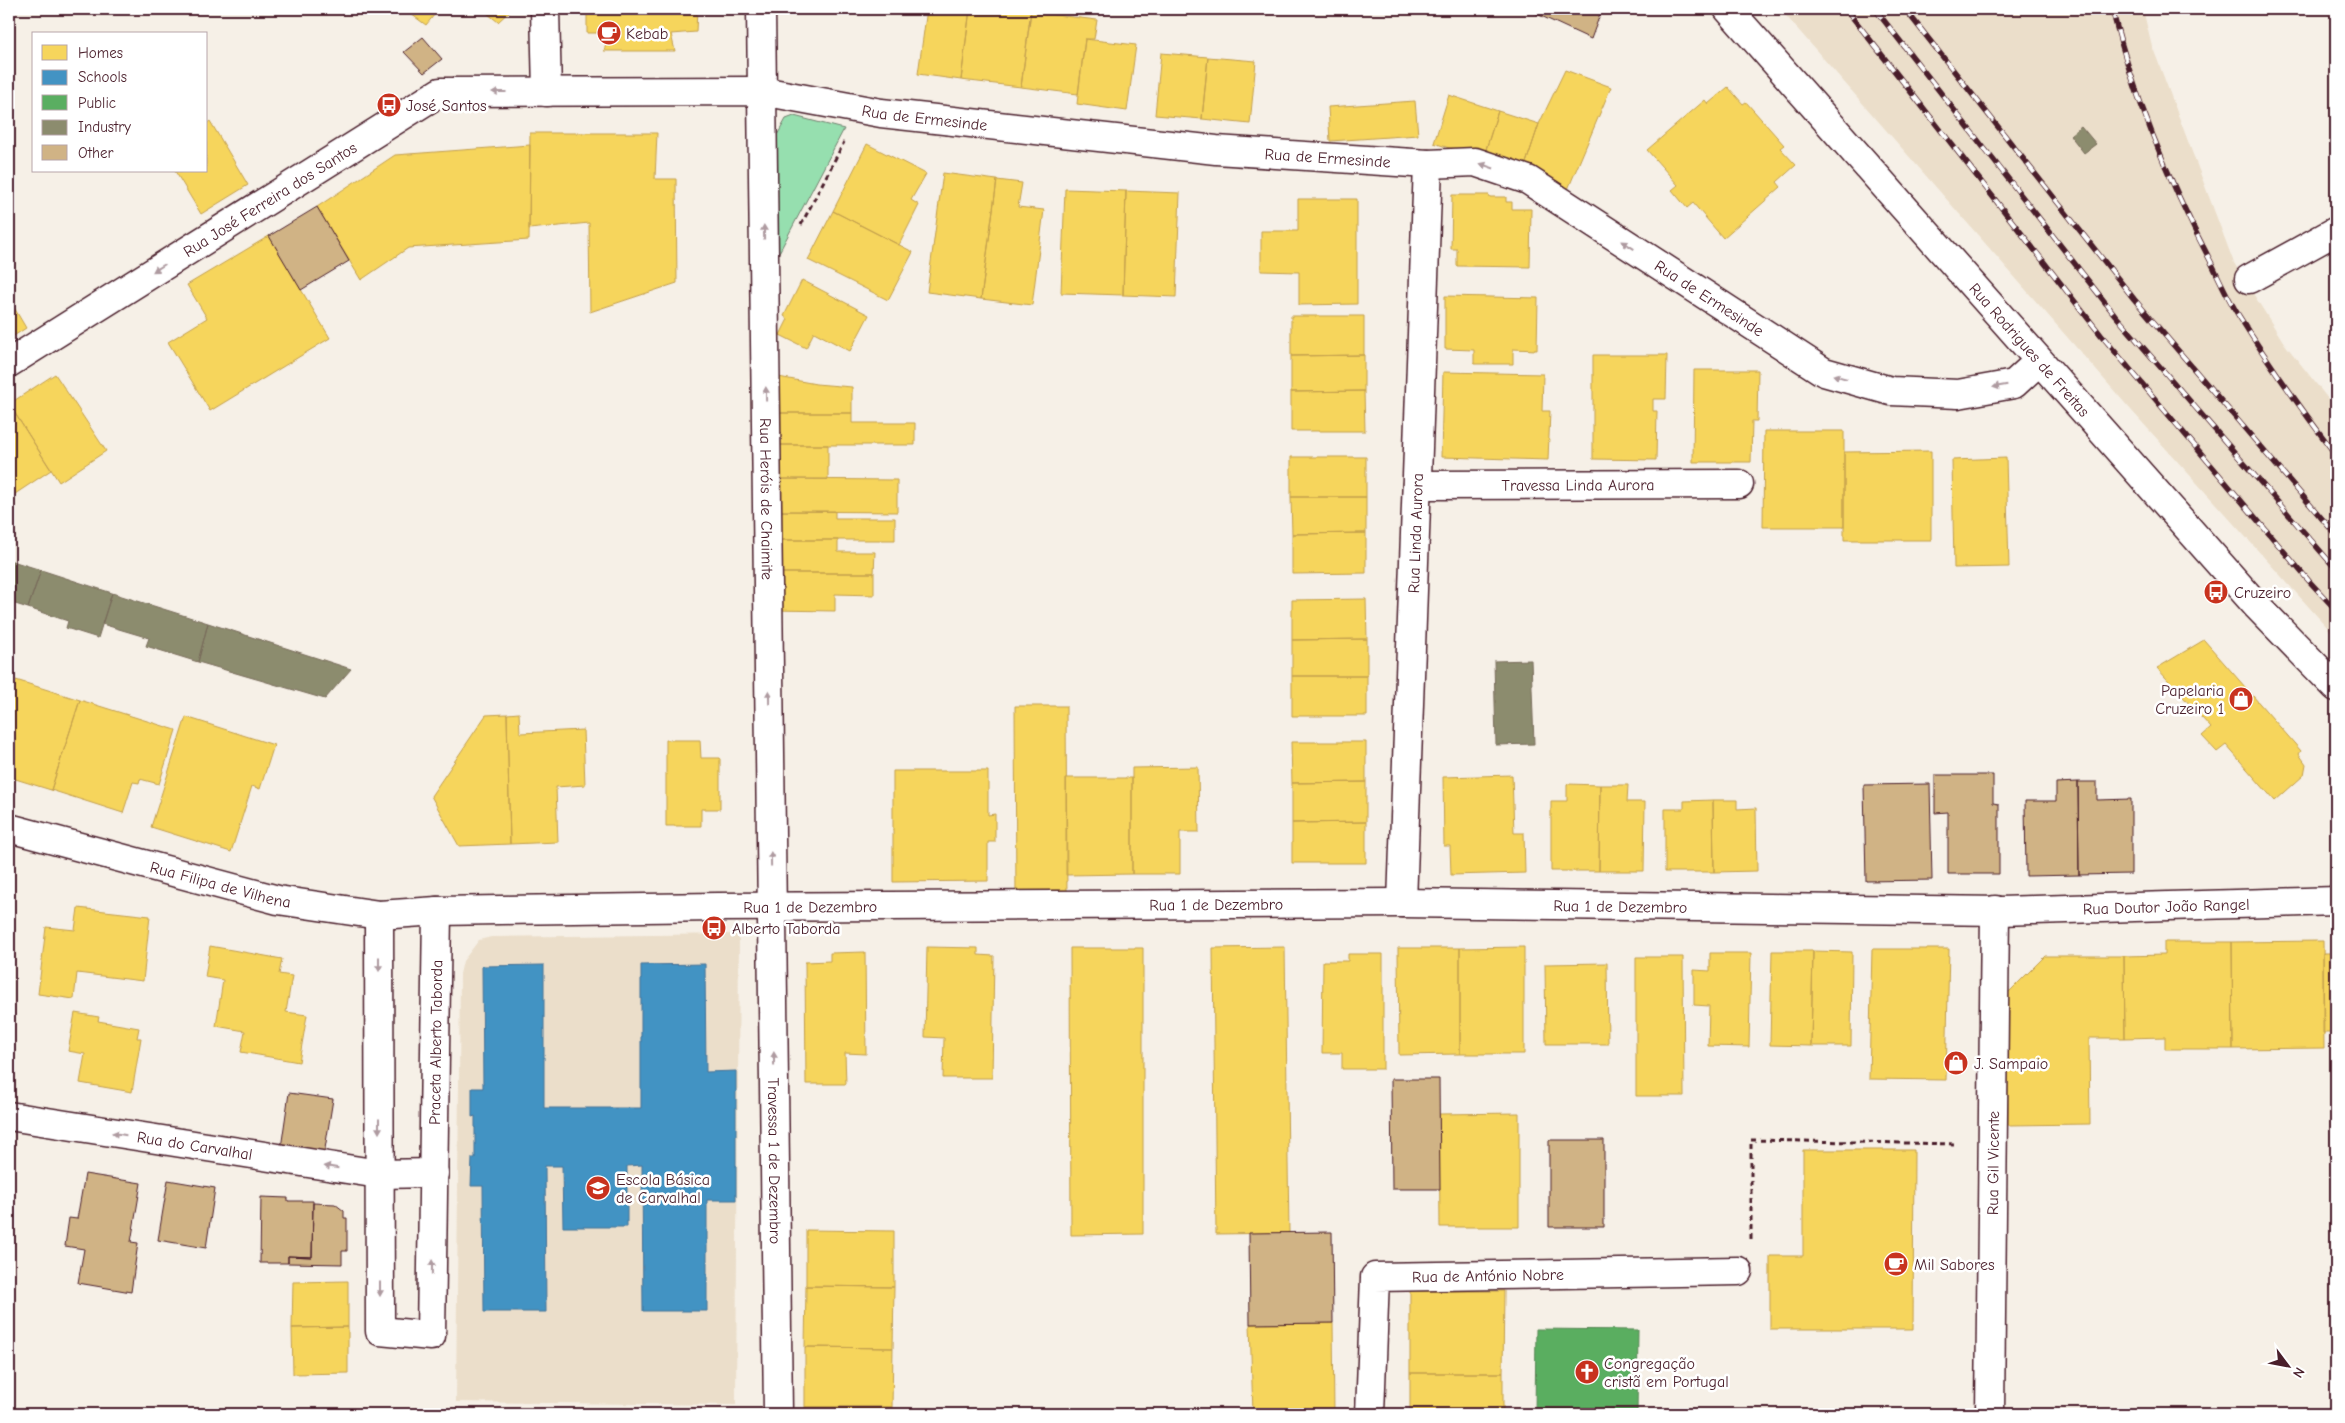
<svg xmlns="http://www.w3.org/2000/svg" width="2345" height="1423" viewBox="0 0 2345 1423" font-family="'Comic Neue',sans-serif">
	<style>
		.built { fill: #ebdeca }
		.green { fill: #96dfaf; stroke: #707f6d }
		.homes { fill: #f6d55c; stroke: #c29e4d }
		.schools { fill: #4393c3; stroke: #457095 }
		.public { fill: #5aae61; stroke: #558351 }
		.industry { fill: #8c8c6e; stroke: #786b5a }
		.building { fill: #d0b385; stroke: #4a1f2b }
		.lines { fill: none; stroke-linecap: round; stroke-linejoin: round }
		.street-casing { stroke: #4a1f2b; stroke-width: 31 }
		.secondary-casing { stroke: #4a1f2b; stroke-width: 31 }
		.path { stroke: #4a1f2b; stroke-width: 3; stroke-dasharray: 5 4; stroke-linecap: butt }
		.street { stroke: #fff; stroke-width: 28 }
		.secondary { stroke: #fff; stroke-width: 28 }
		.rail-casing { stroke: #4a1f2b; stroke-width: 5.5 }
		.rail { stroke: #fff; stroke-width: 4; stroke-dasharray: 11; stroke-linecap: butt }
		.oneway { fill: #ae9aa0 }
		.labels { text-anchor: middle; stroke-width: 5; stroke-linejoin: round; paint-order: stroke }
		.poi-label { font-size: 16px; fill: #4a1f2b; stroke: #fff; text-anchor: start }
		.street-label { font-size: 16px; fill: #4a1f2b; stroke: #fff }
	</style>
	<rect width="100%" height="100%" fill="#f6f0e7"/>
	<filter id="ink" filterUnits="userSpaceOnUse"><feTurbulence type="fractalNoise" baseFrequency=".02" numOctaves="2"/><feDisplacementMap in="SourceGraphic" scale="10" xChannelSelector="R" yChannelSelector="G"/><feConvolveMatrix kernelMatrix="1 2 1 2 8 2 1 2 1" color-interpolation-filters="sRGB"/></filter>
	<g filter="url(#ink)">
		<path class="built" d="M1780 9H2143L2151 43 2234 263 2284 343 2336 409V637L2131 410Z
			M739 934 736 1405 456 1402 460 974 463 961 479 940 491 937Z"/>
		<path class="green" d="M794 116 844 129 773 264 775 139 786 119Z"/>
		<path class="homes" d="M404 9H439L426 25Z
			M482 9H512L498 22Z
			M587 9H697L696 32 671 34 675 51H604L609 33H587Z
			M927 9H970L961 80 918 74Z
			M970 9H1031L1021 87 961 80Z
			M1031 12 1097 20 1094 39H1085L1078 94 1021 87Z
			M1085 39 1136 45 1127 111 1077 104Z
			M1161 53 1208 57 1202 119 1155 115Z
			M1208 57 1256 61 1250 124 1202 119Z
			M1565 70 1611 87 1566 194 1523 172 1539 124Z
			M1728 87 1743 104 1746 102 1784 145 1780 148 1796 165 1777 182 1781 187 1723 238 1693 203 1687 208 1672 190 1678 185 1647 150 1705 100 1708 104Z
			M1449 95 1498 111 1483 159 1434 143Z
			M1415 101 1418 135 1330 141 1328 107Z
			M1498 111 1539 124 1523 172 1483 159Z
			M210 121 248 185 201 214 175 171H206V124Z
			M530 133H657L655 179H676L677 283 590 312 589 223 529 229Z
			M867 144 926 174 911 200 919 205 899 245 833 211Z
			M530 145 529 240 408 248 361 280 317 207 395 155Z
			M943 173 997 180 981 299 927 292Z
			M997 180 1022 183 1018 207 1044 210 1032 305 981 299Z
			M1065 189 1126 191 1123 295 1061 293Z
			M1126 191 1180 193 1176 297 1123 295Z
			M1452 195H1489L1490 197H1506V202H1512V209H1531L1530 267 1457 266V249H1451Z
			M1298 199H1357V304L1299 305V272L1261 271V231H1298Z
			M833 211 913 252 888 300 808 260Z
			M269 236 330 338 210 411 168 342 207 318 187 285Z
			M802 280 869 315 850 351 814 332 806 348 780 335 788 319 784 316Z
			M1445 296 1538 298 1537 350 1513 349V364H1474V350L1445 349Z
			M9 299 26 328 9 339Z
			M1291 316H1364V355L1291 356Z
			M1364 355V391L1291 392V356Z
			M1593 355H1667L1666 399H1653V411H1657L1656 460 1593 459Z
			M1694 370H1758L1757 421H1752L1751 462H1693Z
			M1443 372 1543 374 1542 411H1550L1548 460 1441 457Z
			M55 374 106 451 59 482 9 404Z
			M773 376 816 384 852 387V413H773Z
			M1364 391 1365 431H1291V392Z
			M9 404 51 470 9 498Z
			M773 413H852V423H915V445H772Z
			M1764 431H1844V527H1763Z
			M772 445H828V479H772Z
			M1931 451V540H1844V452Z
			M1291 457H1366V497H1291Z
			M2006 458 2009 567 1954 568 1952 460Z
			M772 479 897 480V512L772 511Z
			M1291 497H1366V533L1292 534Z
			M772 511H835V518H895V540H772Z
			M1366 533V573L1292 574V534Z
			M772 540H838V552H875L874 573H772Z
			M772 573H874V595L835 594V611L772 610Z
			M1366 599 1367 639 1292 640V600Z
			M1367 639V676H1292V640Z
			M2204 640 2301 751 2299 754 2306 764 2304 775 2275 801 2226 745 2217 752 2202 736 2211 728 2157 668Z
			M1292 676H1367V716H1292Z
			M16 680 80 700 51 790 9 777V685L14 686Z
			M80 700 176 730 159 784 140 779 139 783 133 782 123 813 51 790Z
			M1015 706H1066L1067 900H1016Z
			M519 713 520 733 583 730 585 785 556 787 558 842 510 844 507 714Z
			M507 714 510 844 459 846 431 796 486 715Z
			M186 717 274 745 260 789 252 786 231 852 151 827Z
			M666 740H700L701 758H720V809H701V826H666Z
			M1291 742H1366V782L1292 783Z
			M1198 767 1199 832H1180V874H1132V768Z
			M893 771H988V815L995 814V842H988V881L893 882Z
			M1512 775 1514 833H1524L1525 873 1451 875 1450 846H1444L1443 777Z
			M1066 778H1132V874L1066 875Z
			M1366 782V822L1292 823V783Z
			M1567 784 1600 785 1599 871H1551V801H1567Z
			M1600 785H1628L1627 802H1645L1644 871H1599Z
			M1713 800H1737V809L1756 808 1757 871 1714 872Z
			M1713 800 1714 872H1665V809H1684V801Z
			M1366 822V863H1292V823Z
			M78 908 150 916 143 981 77 973 74 999 38 994 46 927 75 930Z
			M2323 941 2324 1048 2233 1049 2232 942Z
			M2164 942H2232L2233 1049H2165V1037L2125 1038 2124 956 2164 955Z
			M210 946 282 959 279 974 292 976 286 1012 307 1015 299 1062 241 1052 245 1031 216 1026 223 980 205 977Z
			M927 947 978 948V955L994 956 992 1078H943L944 1038 925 1037Z
			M1285 947 1289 1233 1216 1234 1213 948Z
			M1524 947V1054H1460V948Z
			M1070 948H1143V1234L1071 1235Z
			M1398 948H1460V1054L1399 1055Z
			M1872 949H1949L1946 1080 1869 1079Z
			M1772 951H1813L1811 1046 1770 1045Z
			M1813 951 1852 952 1851 1046H1811Z
			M865 952 866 1054 845 1053 846 1084H806L805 962 830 961V953Z
			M1710 953H1751L1749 1047 1708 1046 1709 1006 1694 1005V970L1710 971Z
			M2323 953H2336V1033H2323Z
			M1348 954H1383V1069H1342V1053H1322L1323 961H1348Z
			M2045 956H2124L2125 1038H2089L2090 1124 2008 1125 2007 994Z
			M1636 957H1683L1684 1096H1636Z
			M1607 963 1608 1044H1546L1545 964Z
			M75 1013 99 1017 98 1021 139 1028 137 1038H141L132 1092 80 1083 85 1054 68 1051Z
			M1519 1113V1227H1440L1439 1114Z
			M1803 1150H1914L1913 1329H1770V1256H1803Z
			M806 1230 894 1231V1287L806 1286Z
			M348 1281V1327L292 1328 293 1282Z
			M806 1286 894 1287 893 1348 805 1347Z
			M1410 1291H1504L1503 1373H1410Z
			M1333 1323 1334 1414H1253L1250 1324Z
			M348 1327V1373L293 1374 292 1328Z
			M805 1347 893 1348 892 1407H805Z
			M1410 1373H1503V1414H1410Z
			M805 1407H892V1414H805Z"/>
		<path class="schools" d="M705 964 706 1072 736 1071V1200H707V1311H643L642 1165 627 1166V1227H563L562 1166H545L546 1312H484L483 1186H471L472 1158H475V1116L472 1117V1088H483L482 966 544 965V1108H641V965Z"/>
		<path class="public" d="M1536 1329 1638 1330 1637 1414H1535Z"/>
		<path class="industry" d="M2081 126 2096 144 2084 153 2070 135Z
			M9 560 41 570 28 608 9 602Z
			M41 570 112 593 98 638 66 628 68 621 28 608Z
			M112 593 208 623 198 662 146 646 149 638 102 624Z
			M208 623 351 669 325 699 198 662Z
			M1531 660 1534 744 1496 745 1494 661Z"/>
		<path class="building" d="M1526 9H1602L1591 39Z
			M423 37 442 59 424 73 404 52Z
			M317 207 349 261 301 290 269 236Z
			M1935 775H1993V803L1999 804V874H1948V812L1935 813Z
			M2078 782 2079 875 2026 876 2025 801H2056V783Z
			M2078 782H2097V800L2131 799V874L2079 875Z
			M1930 784 1932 880 1866 881 1864 785Z
			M1391 1079H1439L1440 1189H1392Z
			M289 1093 333 1099 324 1155 281 1148Z
			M1549 1140H1604V1227H1549Z
			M85 1174 141 1183 131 1242 138 1243 131 1292 78 1283 84 1249 65 1246 69 1218 77 1219Z
			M168 1180 215 1188 206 1248 158 1240Z
			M261 1197 288 1198V1201H313L312 1257 288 1256V1263H260Z
			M313 1203 335 1204 344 1211V1218H347V1251H342V1264L288 1263V1256L312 1257Z
			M1332 1232 1333 1323 1250 1324 1249 1233Z"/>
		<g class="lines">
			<defs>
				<g id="street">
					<path d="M545 9 547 92"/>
					<path d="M2249 279 2336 231"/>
					<path id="s1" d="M9 363 440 92 762 91 881 113 1216 150 1428 164 1475 162 1528 180 1824 372 1891 391 1958 394 2014 384 2039 361"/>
					<path id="s2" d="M1417 485 1739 484"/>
					<path id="s3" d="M9 828 278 900 379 915 437 911 717 907 1402 903 2001 911 2336 901"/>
					<path id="s4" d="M1402 903 1428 164"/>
					<path id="s5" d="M379 915 380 1331 431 1336 437 911"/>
					<path id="s6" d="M9 1116 379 1174 434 1173"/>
					<path id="s7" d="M1370 1414 1375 1277 1738 1271"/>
					<path id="s8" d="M1990 1414 1995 910"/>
				</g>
				<g id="secondary">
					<path id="s9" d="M761 9 778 1414"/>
					<path id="s10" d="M1728 9 2257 606 2336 687"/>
				</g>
			</defs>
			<use href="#street" class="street-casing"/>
			<use href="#secondary" class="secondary-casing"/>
			<path class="path" d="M801 225 844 142
				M1751 1239V1140L1957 1144"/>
			<use href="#street" class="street"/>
			<use href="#secondary" class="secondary"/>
			<defs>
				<path id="rail" d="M1846 9 2101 335 2309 581 2336 610
					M1875 9 2115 315 2336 569
					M1905 9 2134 299 2336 535
					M2112 9C2134 97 2169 182 2211 262 2220 280 2228 299 2239 316 2269 364 2302 410 2336 455"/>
			</defs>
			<use href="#rail" class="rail-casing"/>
			<use href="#rail" class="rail"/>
		</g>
		<defs><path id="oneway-solid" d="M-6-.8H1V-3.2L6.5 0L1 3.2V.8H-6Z" transform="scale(1.25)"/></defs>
		<g class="oneway">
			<use href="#oneway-solid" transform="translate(499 92) rotate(180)"/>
			<use href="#oneway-solid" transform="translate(1487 166) rotate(-161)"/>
			<use href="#oneway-solid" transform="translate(764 232) rotate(-91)"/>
			<use href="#oneway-solid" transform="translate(1628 245) rotate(-147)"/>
			<use href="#oneway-solid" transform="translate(159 268) rotate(148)"/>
			<use href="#oneway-solid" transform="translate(1840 377) rotate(-164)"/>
			<use href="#oneway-solid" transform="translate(2000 386) rotate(170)"/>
			<use href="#oneway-solid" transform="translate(766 394) rotate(-91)"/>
			<use href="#oneway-solid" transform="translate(769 697) rotate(-91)"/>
			<use href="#oneway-solid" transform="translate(771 859) rotate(-91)"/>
			<use href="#oneway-solid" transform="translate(379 964) rotate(90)"/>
			<use href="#oneway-solid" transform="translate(774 1059) rotate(-91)"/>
			<use href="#oneway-solid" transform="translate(379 1126) rotate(90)"/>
			<use href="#oneway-solid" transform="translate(119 1134) rotate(-171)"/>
			<use href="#oneway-solid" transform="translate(331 1167) rotate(-171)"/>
			<use href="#oneway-solid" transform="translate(432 1267) rotate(-89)"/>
			<use href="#oneway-solid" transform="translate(380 1289) rotate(90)"/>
		</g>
	</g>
	<defs>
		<symbol id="cafe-disc" viewBox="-11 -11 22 22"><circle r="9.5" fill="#c8321e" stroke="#fff"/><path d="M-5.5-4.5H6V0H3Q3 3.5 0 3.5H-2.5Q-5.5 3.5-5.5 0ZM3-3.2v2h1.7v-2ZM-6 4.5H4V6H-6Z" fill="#fff"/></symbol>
		<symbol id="bus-disc" viewBox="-11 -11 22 22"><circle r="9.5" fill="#c8321e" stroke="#fff"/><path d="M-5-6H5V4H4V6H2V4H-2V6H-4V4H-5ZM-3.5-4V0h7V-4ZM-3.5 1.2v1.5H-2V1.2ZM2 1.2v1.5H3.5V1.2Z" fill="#fff"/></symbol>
		<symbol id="shop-disc" viewBox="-11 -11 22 22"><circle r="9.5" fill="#c8321e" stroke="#fff"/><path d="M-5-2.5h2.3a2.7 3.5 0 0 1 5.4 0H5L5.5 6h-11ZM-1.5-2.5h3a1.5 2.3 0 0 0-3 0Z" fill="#fff"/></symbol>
		<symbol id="school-disc" viewBox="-11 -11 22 22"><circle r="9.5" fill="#c8321e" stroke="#fff"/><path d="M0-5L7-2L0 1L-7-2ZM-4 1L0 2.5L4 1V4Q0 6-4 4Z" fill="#fff"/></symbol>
		<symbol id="church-disc" viewBox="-11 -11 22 22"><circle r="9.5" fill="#c8321e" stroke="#fff"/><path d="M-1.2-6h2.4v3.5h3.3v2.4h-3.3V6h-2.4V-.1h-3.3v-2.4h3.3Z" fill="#fff"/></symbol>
	</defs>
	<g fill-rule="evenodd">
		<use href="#cafe-disc" x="595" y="19" width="28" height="28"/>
		<use href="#bus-disc" x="375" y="91" width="28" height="28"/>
		<use href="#bus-disc" x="2202" y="578" width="28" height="28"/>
		<use href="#shop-disc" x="2227" y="685" width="28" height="28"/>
		<use href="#bus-disc" x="700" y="914" width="28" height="28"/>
		<use href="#shop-disc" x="1942" y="1049" width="28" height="28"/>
		<use href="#school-disc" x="584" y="1174" width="28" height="28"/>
		<use href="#cafe-disc" x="1882" y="1250" width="28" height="28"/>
		<use href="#church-disc" x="1573" y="1358" width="28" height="28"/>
	</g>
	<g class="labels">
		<g class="poi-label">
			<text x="626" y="39">Kebab</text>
			<text x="406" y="111">José Santos</text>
			<text x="2234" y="598">Cruzeiro</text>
			<text x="2224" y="696" text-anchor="end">Papelaria<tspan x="2224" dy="18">Cruzeiro 1</tspan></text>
			<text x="732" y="934">Alberto Taborda</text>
			<text x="1974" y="1069">J. Sampaio</text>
			<text x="616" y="1185">Escola Básica<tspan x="616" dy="18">de Carvalhal</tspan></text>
			<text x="1914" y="1270">Mil Sabores</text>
			<text x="1604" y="1369">Congregação<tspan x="1604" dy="18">cristã em Portugal</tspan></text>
		</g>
		<g class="street-label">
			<text dy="6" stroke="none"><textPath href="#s1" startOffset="996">Rua de Ermesinde</textPath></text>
			<text dy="6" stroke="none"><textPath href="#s1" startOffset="1401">Rua de Ermesinde</textPath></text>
			<text dy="6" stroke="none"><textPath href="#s1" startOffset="308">Rua José Ferreira dos Santos</textPath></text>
			<text dy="6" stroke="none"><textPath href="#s1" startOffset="1821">Rua de Ermesinde</textPath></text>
			<text dy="6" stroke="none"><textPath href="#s10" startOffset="455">Rua Rodrigues de Freitas</textPath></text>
			<text dy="6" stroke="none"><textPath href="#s2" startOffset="161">Travessa Linda Aurora</textPath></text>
			<text dy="6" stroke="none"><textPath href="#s9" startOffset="490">Rua Heróis de Chaimite</textPath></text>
			<text dy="6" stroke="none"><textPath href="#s4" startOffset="370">Rua Linda Aurora</textPath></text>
			<text dy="6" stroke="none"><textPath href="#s3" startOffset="219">Rua Filipa de Vilhena</textPath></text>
			<text dy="6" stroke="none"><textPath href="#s3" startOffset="1218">Rua 1 de Dezembro</textPath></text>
			<text dy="6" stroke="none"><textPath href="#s3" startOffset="1622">Rua 1 de Dezembro</textPath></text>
			<text dy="6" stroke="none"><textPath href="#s3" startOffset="2168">Rua Doutor João Rangel</textPath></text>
			<text dy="6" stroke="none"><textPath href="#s3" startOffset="812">Rua 1 de Dezembro</textPath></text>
			<text dy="6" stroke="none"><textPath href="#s5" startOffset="761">Praceta Alberto Taborda</textPath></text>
			<text dy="6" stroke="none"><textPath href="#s6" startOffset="188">Rua do Carvalhal</textPath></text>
			<text dy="6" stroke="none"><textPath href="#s9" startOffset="1152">Travessa 1 de Dezembro</textPath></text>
			<text dy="6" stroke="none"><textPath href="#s8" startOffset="251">Rua Gil Vicente</textPath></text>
			<text dy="6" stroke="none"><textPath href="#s7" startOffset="250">Rua de António Nobre</textPath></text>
		</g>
	</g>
	<rect width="2345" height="1423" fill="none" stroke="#fff" stroke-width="30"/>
	<rect x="15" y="15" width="2315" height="1393" fill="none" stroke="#4a1f2b" stroke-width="2" filter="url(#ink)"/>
	<rect x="32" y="32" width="175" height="140" fill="#ffffff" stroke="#b7a5aa"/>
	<rect x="42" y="45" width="25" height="15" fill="#f6d55c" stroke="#b7a5aa"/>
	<text x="78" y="58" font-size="15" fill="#4a1f2b">Homes</text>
	<rect x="42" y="70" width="25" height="15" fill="#4393c3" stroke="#b7a5aa"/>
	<text x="78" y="82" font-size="15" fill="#4a1f2b">Schools</text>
	<rect x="42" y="95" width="25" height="15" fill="#5aae61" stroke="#b7a5aa"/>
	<text x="78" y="108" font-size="15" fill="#4a1f2b">Public</text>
	<rect x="42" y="120" width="25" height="15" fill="#8c8c6e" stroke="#b7a5aa"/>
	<text x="78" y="132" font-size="15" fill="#4a1f2b">Industry</text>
	<rect x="42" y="145" width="25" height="15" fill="#d0b385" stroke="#b7a5aa"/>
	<text x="78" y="158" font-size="15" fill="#4a1f2b">Other</text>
	<g transform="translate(2288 1366) rotate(122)" stroke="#ffffff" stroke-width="4" paint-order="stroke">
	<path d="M0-4L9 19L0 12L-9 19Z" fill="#4a1f2b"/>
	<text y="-8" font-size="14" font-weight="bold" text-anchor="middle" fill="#4a1f2b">N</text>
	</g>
</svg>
